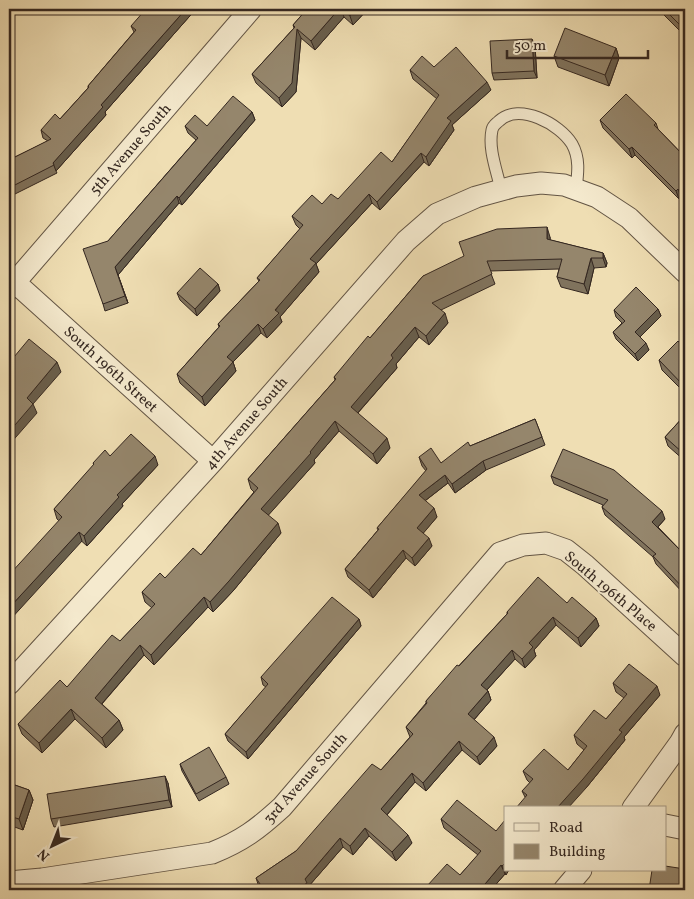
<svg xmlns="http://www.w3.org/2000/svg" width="694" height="899" viewBox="0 0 694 899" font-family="Vollkorn,serif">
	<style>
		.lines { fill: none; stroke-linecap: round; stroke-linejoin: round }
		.lane-casing { stroke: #635545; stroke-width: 13 }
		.street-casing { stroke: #635545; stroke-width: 23 }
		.lane { stroke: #f5eace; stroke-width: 11 }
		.street { stroke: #f5eace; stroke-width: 21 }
		.wall { fill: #80735d; stroke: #342720 }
		.shaded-wall { fill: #685e4c; stroke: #342720 }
		.building { fill: #95866c; stroke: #342720 }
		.labels { text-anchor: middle; stroke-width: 4; stroke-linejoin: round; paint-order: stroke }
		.street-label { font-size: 15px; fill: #342720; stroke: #f5eace }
	</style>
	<rect width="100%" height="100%" fill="#efdeb3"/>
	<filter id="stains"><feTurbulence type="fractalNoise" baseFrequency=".004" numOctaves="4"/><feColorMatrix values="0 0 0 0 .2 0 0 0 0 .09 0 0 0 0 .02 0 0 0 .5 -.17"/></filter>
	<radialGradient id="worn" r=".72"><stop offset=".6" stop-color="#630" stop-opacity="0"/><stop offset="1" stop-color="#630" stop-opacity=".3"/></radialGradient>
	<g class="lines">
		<defs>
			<path id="lane" d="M501 190C497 171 488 149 492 130 493 125 496 124 499 121 519 102 560 124 572 144 580 158 578 173 576 189"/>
			<path id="street" d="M9 277 213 461
				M9 289 251 9
				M9 684 213 461 406 241 437 214 476 197 516 186 541 183 564 185 597 197 629 218 685 272
				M633 808 680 743 685 734
				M665 825 685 829
				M9 882 42 879 212 853C242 841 258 829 282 807L500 553 523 545 546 543 566 550 585 565 685 656
				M564 890 581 870"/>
		</defs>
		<use href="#lane" class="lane-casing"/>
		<use href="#street" class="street-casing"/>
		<use href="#lane" class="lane"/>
		<use href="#street" class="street"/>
	</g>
	<path class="wall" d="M155 9H196L105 112 106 115 56 171 57 173 9 197V149L15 157 48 141 43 138 41 130 60 119 88 88V86L134 32 131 26 150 15Z
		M307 9H368L353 25 344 17 315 50 301 38 296 92 282 107 256 83 252 74 294 28 293 25Z
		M648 9H685V36L658 9 653 14Z
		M535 46 537 78 494 80 492 73Z
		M616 48 619 58 609 86 558 67 554 56Z
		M434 67 491 90 452 125 454 130 429 166 424 162 380 210 372 203 316 264 319 272 280 317 282 322 267 338 261 333 233 362 236 371 205 406 180 383 177 374 219 327 218 324 259 281 257 278 300 229 296 225 292 216 322 204 338 199 392 162 437 99 413 79 410 70Z
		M252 112 255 120 182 205 179 203 118 275 128 303 105 311 103 304 108 241 196 140 188 133 185 126H207Z
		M600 120 656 123 658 129 685 157V202L681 197 679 199 635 155 632 158 603 128Z
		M550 237V240L603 253 607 263 606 267 594 268 588 294 561 287 557 277 559 269 490 271 495 284 441 310 448 323 429 345 419 337 396 364 397 368 358 413 390 448 377 464 339 431 314 460 315 463 268 515 281 533 233 591 213 612 208 607 154 665 144 655 102 704 119 720 123 730 106 748 75 719 42 753 22 734 18 724 67 687 120 641 152 608 145 602 142 592 165 578 201 555 254 492 251 489 248 479 335 380 334 377 370 338 423 276Z
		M218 284 220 291 197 316 180 300 177 293Z
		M658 309 661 316 640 337 649 350 638 361 616 339 613 332 622 323 616 317 614 310Z
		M685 349V393L662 370 659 360Z
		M685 415V461L668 446 665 437Z
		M535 419 545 445 486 470 455 493 448 483 425 501 437 517 423 533 432 546 415 566 406 558 373 598 348 577 345 569 378 530 377 528 426 471 422 466 419 457 441 463 470 446Z
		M110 456 158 465 122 504 123 506 87 546 57 519 54 509 94 465 93 463Z
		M551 476 665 519 658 527 685 555V595L656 564 653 557 605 515 602 507 603 505 554 484Z
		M567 603 596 618 599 626 581 647 556 625 534 650 536 656 525 668 515 659 487 690 488 691 491 700 474 720 497 746 480 765 462 750 426 791 415 782 387 815 412 843 396 861 369 836 353 855 343 847 308 887 310 890H262L259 887 256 878 296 851 381 770 410 737 406 727 426 703V701L507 614V612Z
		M359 619 361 626 248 759 228 741 225 734 266 687 263 685 261 677Z
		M613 683 660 695 624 737 625 740 586 788 525 797 522 791 530 783 527 780 523 771 568 770 584 750 577 744 574 735 606 719 624 698 616 692Z
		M180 764 226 777 229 784 199 801 182 771Z
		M9 783 29 790 33 800 23 830 9 825Z
		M168 783 172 807 54 827 51 819Z
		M441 819 496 831 506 875 505 874 491 890H429L427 886 460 875 478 855 444 828Z"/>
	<path class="shaded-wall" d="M186 9H196L105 112 106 115 56 171 53 163 101 105Z
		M339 9H341L344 17 315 50 311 41Z
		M356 9H368L353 25 350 16Z
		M651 9H658L653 14Z
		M297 29 301 38 296 92 282 107 279 98Z
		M532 39 535 46 537 78 534 71Z
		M616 48 619 58 609 86 605 75Z
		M487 82 491 90 452 125 454 130 429 166 426 157 447 118Z
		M252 112 255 120 182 205 179 198Z
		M632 147 635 155 632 158 629 149Z
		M421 153 424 162 380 210 377 202Z
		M678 189 681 197 679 199 676 191Z
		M369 194 372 203 316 264 319 272 280 317 282 322 267 338 263 329 310 259Z
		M177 196 179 203 118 275 128 303 115 267Z
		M547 227 550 237 551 249 547 239Z
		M603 253 607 263 606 267 603 258Z
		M591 258 594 268 588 294 584 284Z
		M218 284 220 291 197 316 195 309Z
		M658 309 661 316 638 339 635 332Z
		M445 313 448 323 429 345 426 336Z
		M258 324 261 333 233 362 236 371 205 406 202 397 227 357Z
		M415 327 419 337 396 364 397 368 354 417 351 407 391 355Z
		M646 343 649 350 638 361 635 354Z
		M57 362 61 372 33 404 37 413 9 445V432L27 398Z
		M335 421 339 431 314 460 315 463 265 519 261 509Z
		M387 438 390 448 377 464 373 454Z
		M155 456 158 465 122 504 123 506 87 546 84 536 117 495Z
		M483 461 486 470 455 493 452 484Z
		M445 475 448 483 422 503 419 495Z
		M434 508 437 517 421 536 417 528Z
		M662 511 665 519 655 530 652 522Z
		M278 523 281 533 233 591 213 612 210 602Z
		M79 532 82 541 9 621V608Z
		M429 538 432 546 415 566 412 558Z
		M403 550 406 558 373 598 369 590Z
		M204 597 208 607 154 665 151 655Z
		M553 617 556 625 534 650 536 656 525 668 522 659 529 643Z
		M596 618 599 626 581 647 578 638Z
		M359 619 361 626 248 759 246 752Z
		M140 645 144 655 98 708 95 698Z
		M512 650 515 659 484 693 481 685Z
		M657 686 660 695 624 737 625 740 586 788 568 808H557L619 730Z
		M488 691 491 700 471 723 468 714Z
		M71 709 75 719 42 753 39 743Z
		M119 720 123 730 106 748 102 738Z
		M494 737 497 746 480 765 477 757Z
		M459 741 462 750 426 791 423 783Z
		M412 773 415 782 384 818 381 809Z
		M165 776 168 783 172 807 169 800Z
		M29 790 33 800 23 830 19 819Z
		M365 828 369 836 353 855 350 846Z
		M408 835 412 843 396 861 392 852Z
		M340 838 343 847 308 887 310 890H296Z
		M505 863V870H509L506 875 502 866Z
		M501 865 505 874 491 890H480Z"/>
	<path class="building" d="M155 9H186L101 105 103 107 53 163 54 165 9 188V149L11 148 15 157 51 139 41 130 55 114 60 119 89 87 88 86 136 30 131 26 145 10 150 15Z
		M307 9H339L311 41 297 29 292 83 279 98 252 74 295 27 293 25Z
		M342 9H356L350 16Z
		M664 9H685V30Z
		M565 28 616 48 605 75 554 56Z
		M532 39 534 71 492 73 490 41Z
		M456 47 487 82 447 118 451 121 426 157 421 153 377 202 369 194 310 259 316 263 275 310 279 313 263 329 258 324 227 357 233 362 202 397 177 374 220 326 218 324 260 280 257 278 303 225 292 216 312 195 322 204 331 194 338 199 381 152 392 162 439 95 410 70 422 56 434 67Z
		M626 94 656 123 654 125 685 157V197L678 189 676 191 632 147 629 149 600 120Z
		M233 96 252 112 179 198 177 196 115 267 125 296 103 304 83 249 108 241 198 138 185 126 195 115 207 126Z
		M547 227V239L603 253V258H591L584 284 557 277 562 259 487 261 492 274 432 303 445 313 426 336 415 327 391 355 393 358 351 407 387 438 373 454 335 421 310 452 311 453 261 509 278 523 229 581 210 602 204 597 151 655 140 645 95 698 119 720 102 738 71 709 39 743 18 724 60 680 67 687 112 635 120 641 155 604 142 592 160 573 165 578 193 548 201 555 258 488 248 479 336 379 334 377 368 336 370 338 423 276 464 256 459 242 497 229Z
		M200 268 218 284 195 309 177 293Z
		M636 287 658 309 635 332 646 343 635 354 613 332 625 321 614 310Z
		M29 339 57 362 27 398 33 404 9 432V363Z
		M678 341 685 349V387L659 360Z
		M685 415V451L683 453 665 437Z
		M535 419 542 437 483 461 452 484 445 475 419 495 434 508 417 528 429 538 412 558 403 550 369 590 345 569 379 529 377 528 427 469 419 457 431 448 441 463 468 442 470 446Z
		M131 434 155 456 117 495 119 497 84 536 79 532 9 608V575L62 517 54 509 94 464 93 463 105 450 110 456Z
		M563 449 614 470 662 511 652 522 685 555V590L653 556 656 554 602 507 608 500 551 476Z
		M538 577 567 603 572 597 596 618 578 638 553 617 529 643 533 647 522 659 512 650 481 685 488 691 468 714 494 737 477 757 459 741 423 783 412 773 381 809 408 835 392 852 365 828 350 846 340 838 305 879 307 883 296 890H264L256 878 296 851 372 764 381 770 413 734 406 727 427 703 426 701 457 665 459 666 508 613 507 612Z
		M332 597 359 619 246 752 225 734 268 684 261 677Z
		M629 664 657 686 619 730 622 732 583 779 557 808H516L527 795 522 791 533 779 523 771 544 749 568 770 587 746 574 735 594 710 606 719 627 694 613 683Z
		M209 747 226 777 196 794 180 764Z
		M165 776 169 800 51 819 47 794Z
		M9 783 29 790 19 819 9 816Z
		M457 800 496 831 505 820V863L502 866 501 865 480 890H433L427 886 447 864 460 875 481 851 441 819Z
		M665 866 685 869V890H649L652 870H665Z
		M236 885 238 890H221Z"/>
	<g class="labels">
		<g class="street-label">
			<text transform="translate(130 149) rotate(-49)" y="5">5th Avenue South</text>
			<text transform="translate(111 369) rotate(42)" y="5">South 196th Street</text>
			<text transform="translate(246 423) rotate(-49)" y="5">4th Avenue South</text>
			<text transform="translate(611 591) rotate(40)" y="5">South 196th Place</text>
			<text transform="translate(305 778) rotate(-48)" y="5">3rd Avenue South</text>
		</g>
	</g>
	<rect width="694" height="899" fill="none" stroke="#efdeb3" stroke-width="30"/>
	<rect x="10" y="10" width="674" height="879" fill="none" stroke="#342720" stroke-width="2.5"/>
	<rect x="15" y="15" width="664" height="869" fill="none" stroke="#342720"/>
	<rect x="504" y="806" width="162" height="65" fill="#f5eace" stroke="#a89c88"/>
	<rect x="514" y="823" width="25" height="8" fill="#f5eace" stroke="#a89c88"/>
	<text x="549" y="832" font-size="15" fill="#342720">Road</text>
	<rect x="514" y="844" width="25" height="15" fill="#95866c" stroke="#a89c88"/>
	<text x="549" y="856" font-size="15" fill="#342720">Building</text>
	<g transform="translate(52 846) rotate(223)" stroke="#f5eace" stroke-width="4" paint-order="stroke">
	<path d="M0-4L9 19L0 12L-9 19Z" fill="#342720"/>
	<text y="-8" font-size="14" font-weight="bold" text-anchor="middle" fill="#342720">N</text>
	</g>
	<path d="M507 50v8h141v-8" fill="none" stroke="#342720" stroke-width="2.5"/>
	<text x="514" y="50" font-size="15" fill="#342720" stroke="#f5eace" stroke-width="4" paint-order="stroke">50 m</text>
	<rect width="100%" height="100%" filter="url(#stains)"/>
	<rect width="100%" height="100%" fill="url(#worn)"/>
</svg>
